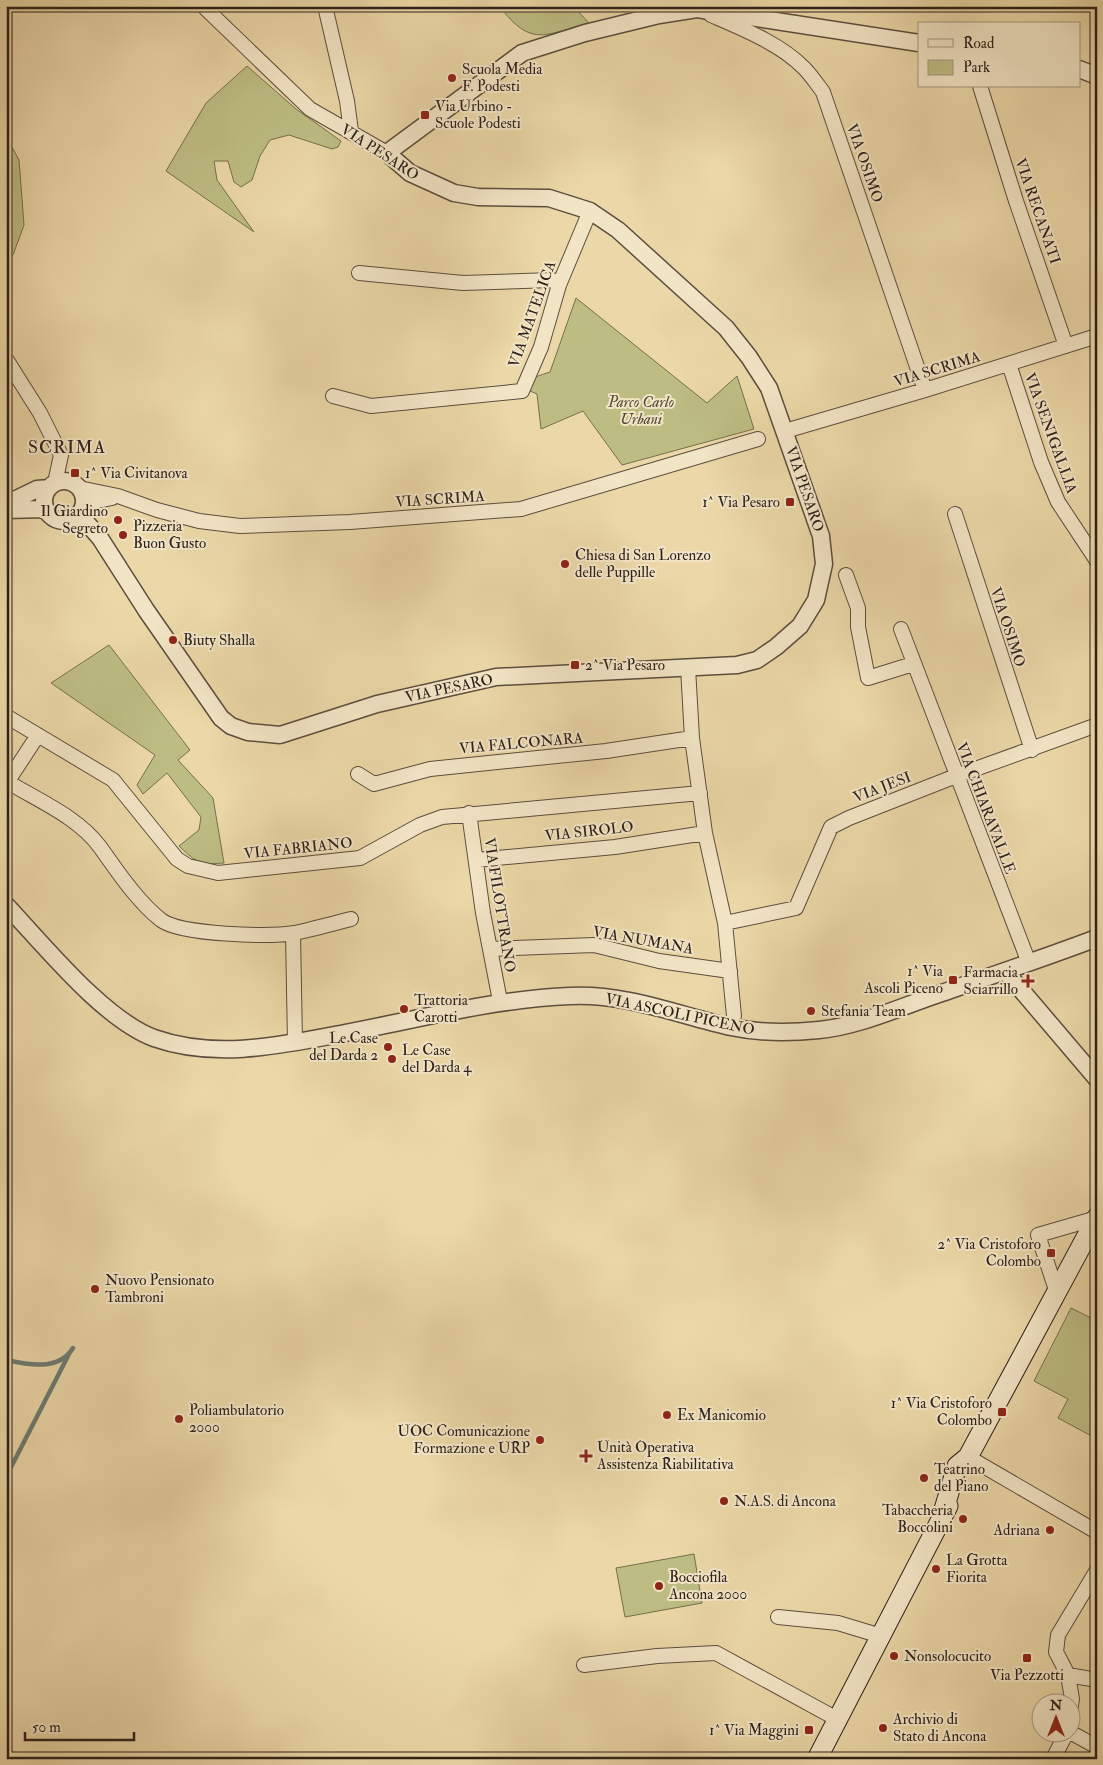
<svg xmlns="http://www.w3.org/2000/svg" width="1103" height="1765" viewBox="0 0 1103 1765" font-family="'IM FELL Double Pica',serif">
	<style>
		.green { fill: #bdbd83; stroke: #756f4f }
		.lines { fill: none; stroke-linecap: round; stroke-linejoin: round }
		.stream { stroke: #6e7c74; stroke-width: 4.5 }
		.minor-casing { stroke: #5c4e3e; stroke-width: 16 }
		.tertiary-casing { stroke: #5c4e3e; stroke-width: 19 }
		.secondary-casing { stroke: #2d211b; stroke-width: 21 }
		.minor { stroke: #f2e5c6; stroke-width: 14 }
		.tertiary { stroke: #f2e5c6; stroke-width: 16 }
		.secondary { stroke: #f2e5c6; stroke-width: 19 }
		.poi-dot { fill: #8f2418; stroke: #f2e5c6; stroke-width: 2 }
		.labels { text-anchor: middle; stroke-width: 4; stroke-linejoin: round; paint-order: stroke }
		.poi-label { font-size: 15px; fill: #2d211b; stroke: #f2e5c6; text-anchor: start }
		.street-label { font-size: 15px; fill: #2d211b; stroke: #f2e5c6 }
		.park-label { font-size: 15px; font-style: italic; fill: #514835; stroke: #f2e5c6 }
		.quarter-label { font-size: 18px; letter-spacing: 1px; fill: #2d211b; stroke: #f2e5c6 }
	</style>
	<rect width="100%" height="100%" fill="#ebd7a7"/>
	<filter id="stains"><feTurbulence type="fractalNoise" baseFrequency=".004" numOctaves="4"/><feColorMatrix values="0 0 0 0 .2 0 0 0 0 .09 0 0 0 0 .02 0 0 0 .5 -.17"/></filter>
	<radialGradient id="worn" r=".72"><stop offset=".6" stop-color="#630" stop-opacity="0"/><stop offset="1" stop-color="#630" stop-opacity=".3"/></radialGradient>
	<path class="green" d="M499 6H573L589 23C543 35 532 48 499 6Z
		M247 66 296 109 341 141 338 147 332 149 289 135 270 140 260 156 252 180 241 187 234 182 228 161H214L217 180 254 232 166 171 206 103Z
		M6 136 19 160 24 225 13 255 6 262Z
		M576 298 707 403 737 376 754 429 622 465 583 411 541 429 537 394 530 391 532 378 550 372Z
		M109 645 190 750 178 760 213 798 224 863C200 865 197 863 179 846L199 830 201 817 167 773 143 794 137 785 155 755 51 683Z
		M1071 1308 1097 1321V1439L1058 1418 1068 1399 1034 1381Z
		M694 1554 702 1603 625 1617 616 1568Z"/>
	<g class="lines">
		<path class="stream" d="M6 1360C29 1365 59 1371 73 1348
			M6 1477 70 1352"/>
		<defs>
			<path id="minor" d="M203 6 310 109 387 153
				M325 6 347 101 351 131
				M711 15C741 28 781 44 804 68 811 75 817 84 823 92L925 390
				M980 86 1016 201 1066 346
				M359 273 463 283 552 280 559 285
				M6 359 40 413 61 455 55 483
				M1009 364 1041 462 1058 502 1097 561
				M333 396 371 406 522 391 541 347 559 285 590 211
				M785 431 925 390 1097 336
				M79 488 118 496 157 510 199 521 240 526 350 522 521 509 758 439
				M83 504 112 498
				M955 514 1032 750
				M846 575 858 608V627L868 678 913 664
				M901 629 1029 963
				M688 668 692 738 705 833 725 923 734 1016
				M6 716 113 780 177 859 188 866 218 873 360 858 420 825 442 817 700 793
				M358 774 374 784 430 769 606 751 692 738
				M8 782C39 801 78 817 100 847 118 872 137 901 161 920 181 935 270 937 295 933 314 929 332 924 351 919
				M6 784 38 735
				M469 813 483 913 500 1001
				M476 860 615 847 705 833
				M725 923 796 908 831 827 849 818 956 776 1097 725
				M293 933 295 1042
				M490 949 594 945 659 961 730 971
				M1057 1293 1038 1235 1097 1218
				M968 1457 1097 1532
				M778 1617 838 1623 881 1636
				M584 1665 657 1656 716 1653 837 1719
				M1068 1675 1097 1680
				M1070 1711 1072 1699 1068 1675 1056 1652 1058 1635 1097 1570
				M1070 1732 1097 1747
				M1053 1759 1067 1732"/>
			<path id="tertiary" d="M1079 69 1097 76
				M44 501a20 20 0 1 1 40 0a20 20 0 1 1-40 0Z
				M6 504 37 489 49 488
				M6 510 45 509
				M79 514 100 538 146 610 221 718 231 726 248 732 280 735 377 704 496 677 737 665 757 660 776 647 800 626 816 600 824 564 821 536 769 388 749 357 726 328 618 230 590 211 549 198 478 197 454 193 410 173 387 153 522 53 585 33 659 15 697 9 919 43
				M6 905C44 945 103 1019 154 1038 216 1060 282 1045 345 1033 420 1019 494 999 570 996 625 993 678 1015 731 1027 759 1033 790 1033 819 1030 859 1026 898 1008 936 995 990 976 1044 958 1097 938
				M1005 971 1097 1079"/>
			<path id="secondary" d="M942 1516 957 1466 968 1457 1097 1217
				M817 1759 948 1506"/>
		</defs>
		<use href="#minor" class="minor-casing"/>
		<use href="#tertiary" class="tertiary-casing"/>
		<use href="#secondary" class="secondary-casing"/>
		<use href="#minor" class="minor"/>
		<use href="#tertiary" class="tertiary"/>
		<use href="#secondary" class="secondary"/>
	</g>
	<g class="poi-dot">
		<circle cx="452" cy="78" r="5"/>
		<rect x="420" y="110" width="10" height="10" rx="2.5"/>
		<rect x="70" y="468" width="10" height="10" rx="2.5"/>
		<rect x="785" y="497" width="10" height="10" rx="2.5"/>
		<circle cx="118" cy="520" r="5"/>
		<circle cx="123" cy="535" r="5"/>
		<circle cx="565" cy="564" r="5"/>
		<circle cx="173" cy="640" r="5"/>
		<rect x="570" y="660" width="10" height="10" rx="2.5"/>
		<rect x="948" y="975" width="10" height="10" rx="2.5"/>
		<path d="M1025.5 973.5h5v5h5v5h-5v5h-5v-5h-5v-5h5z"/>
		<circle cx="404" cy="1009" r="5"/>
		<circle cx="811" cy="1011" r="5"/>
		<circle cx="388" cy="1047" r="5"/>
		<circle cx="392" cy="1059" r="5"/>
		<rect x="1046" y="1248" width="10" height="10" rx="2.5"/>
		<circle cx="95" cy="1289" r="5"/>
		<rect x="997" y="1407" width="10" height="10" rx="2.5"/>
		<circle cx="667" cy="1415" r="5"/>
		<circle cx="179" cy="1419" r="5"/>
		<circle cx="540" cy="1440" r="5"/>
		<path d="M583.5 1448.5h5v5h5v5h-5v5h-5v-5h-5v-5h5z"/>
		<circle cx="924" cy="1478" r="5"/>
		<circle cx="724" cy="1501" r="5"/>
		<circle cx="963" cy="1519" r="5"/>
		<circle cx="1050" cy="1530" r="5"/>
		<circle cx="936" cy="1569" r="5"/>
		<circle cx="659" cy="1586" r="5"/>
		<circle cx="894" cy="1656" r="5"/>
		<rect x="1022" y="1653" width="10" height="10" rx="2.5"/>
		<circle cx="883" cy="1728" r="5"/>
		<rect x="804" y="1725" width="10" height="10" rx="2.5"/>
	</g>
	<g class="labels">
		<g class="poi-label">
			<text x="462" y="74">Scuola Media<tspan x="462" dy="17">F. Podesti</tspan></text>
			<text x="435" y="111">Via Urbino -<tspan x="435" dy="17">Scuole Podesti</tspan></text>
			<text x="85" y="478">1^ Via Civitanova</text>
			<text x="780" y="507" text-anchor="end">1^ Via Pesaro</text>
			<text x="108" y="516" text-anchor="end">Il Giardino<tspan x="108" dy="17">Segreto</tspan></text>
			<text x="133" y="531">Pizzeria<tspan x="133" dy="17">Buon Gusto</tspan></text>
			<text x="575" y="560">Chiesa di San Lorenzo<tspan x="575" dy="17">delle Puppille</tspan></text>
			<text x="183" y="645">Biuty Shalla</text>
			<text x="585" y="670">2^ Via Pesaro</text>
			<text x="943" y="976" text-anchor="end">1^ Via<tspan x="943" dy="17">Ascoli Piceno</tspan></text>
			<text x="1018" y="977" text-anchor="end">Farmacia<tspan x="1018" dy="17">Sciarrillo</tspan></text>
			<text x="414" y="1005">Trattoria<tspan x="414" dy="17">Carotti</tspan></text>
			<text x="821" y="1016">Stefania Team</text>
			<text x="378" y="1043" text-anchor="end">Le Case<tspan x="378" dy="17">del Darda 2</tspan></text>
			<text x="402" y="1055">Le Case<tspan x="402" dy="17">del Darda 4</tspan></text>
			<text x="1041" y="1249" text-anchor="end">2^ Via Cristoforo<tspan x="1041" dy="17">Colombo</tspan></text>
			<text x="105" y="1285">Nuovo Pensionato<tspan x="105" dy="17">Tambroni</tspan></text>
			<text x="992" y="1408" text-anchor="end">1^ Via Cristoforo<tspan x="992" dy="17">Colombo</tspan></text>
			<text x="189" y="1415">Poliambulatorio<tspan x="189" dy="17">2000</tspan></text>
			<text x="677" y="1420">Ex Manicomio</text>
			<text x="530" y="1436" text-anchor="end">UOC Comunicazione<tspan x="530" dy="17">Formazione e URP</tspan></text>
			<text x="597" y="1452">Unità Operativa<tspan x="597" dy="17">Assistenza Riabilitativa</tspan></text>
			<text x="934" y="1474">Teatrino<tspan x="934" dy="17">del Piano</tspan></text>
			<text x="734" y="1506">N.A.S. di Ancona</text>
			<text x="953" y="1515" text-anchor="end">Tabaccheria<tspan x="953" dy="17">Boccolini</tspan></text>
			<text x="1040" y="1535" text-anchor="end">Adriana</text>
			<text x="946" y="1565">La Grotta<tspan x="946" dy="17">Fiorita</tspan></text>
			<text x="669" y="1582">Bocciofila<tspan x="669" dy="17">Ancona 2000</tspan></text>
			<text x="904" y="1661">Nonsolocucito</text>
			<text x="1027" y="1680" text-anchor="middle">Via Pezzotti</text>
			<text x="893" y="1724">Archivio di<tspan x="893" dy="17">Stato di Ancona</tspan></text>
			<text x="799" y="1735" text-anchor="end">1^ Via Maggini</text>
		</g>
		<g class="street-label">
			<text transform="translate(380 152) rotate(33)" y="5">VIA PESARO</text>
			<text transform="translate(865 163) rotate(71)" y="5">VIA OSIMO</text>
			<text transform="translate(1038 211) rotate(71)" y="5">VIA RECANATI</text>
			<text transform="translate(532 314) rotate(-70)" y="5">VIA MATELICA</text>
			<text transform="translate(937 369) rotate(-17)" y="5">VIA SCRIMA</text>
			<text transform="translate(1051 433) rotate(70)" y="5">VIA SENIGALLIA</text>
			<text transform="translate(805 489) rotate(71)" y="5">VIA PESARO</text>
			<text transform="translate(440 499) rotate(-4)" y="5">VIA SCRIMA</text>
			<text transform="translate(1008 627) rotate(72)" y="5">VIA OSIMO</text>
			<text transform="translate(449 688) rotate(-12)" y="5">VIA PESARO</text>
			<text transform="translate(521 743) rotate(-5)" y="5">VIA FALCONARA</text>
			<text transform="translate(882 787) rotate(-21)" y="5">VIA JESI</text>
			<text transform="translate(986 808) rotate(69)" y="5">VIA CHIARAVALLE</text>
			<text transform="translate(589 831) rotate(-6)" y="5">VIA SIROLO</text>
			<text transform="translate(298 848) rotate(-6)" y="5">VIA FABRIANO</text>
			<text transform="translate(500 905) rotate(81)" y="5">VIA FILOTTRANO</text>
			<text transform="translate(643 940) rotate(10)" y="5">VIA NUMANA</text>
			<text transform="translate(680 1014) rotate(12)" y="5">VIA ASCOLI PICENO</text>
		</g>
		<g class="park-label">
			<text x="641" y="407">Parco Carlo<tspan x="641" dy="17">Urbani</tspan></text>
		</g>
		<g class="quarter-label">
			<text x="67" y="453">SCRIMA</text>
		</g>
	</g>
	<rect width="1103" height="1765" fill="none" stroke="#ebd7a7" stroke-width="25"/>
	<rect x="8" y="8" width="1088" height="1750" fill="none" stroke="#2d211b" stroke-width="2.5"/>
	<rect x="12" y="12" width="1078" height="1740" fill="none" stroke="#2d211b"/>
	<rect x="918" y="22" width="162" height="65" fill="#f2e5c6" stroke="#a39782"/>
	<rect x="928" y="39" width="25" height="8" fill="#f2e5c6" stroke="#a39782"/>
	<text x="963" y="48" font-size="15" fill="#2d211b">Road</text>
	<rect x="928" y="60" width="25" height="15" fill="#bdbd83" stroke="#a39782"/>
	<text x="963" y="72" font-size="15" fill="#2d211b">Park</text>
	<g transform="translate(1056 1718)"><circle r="24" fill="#f2e5c6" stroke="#a39782"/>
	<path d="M0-4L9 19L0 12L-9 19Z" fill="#8f2418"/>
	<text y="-8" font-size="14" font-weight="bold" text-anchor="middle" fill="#2d211b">N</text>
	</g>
	<path d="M25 1732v8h109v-8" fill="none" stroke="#2d211b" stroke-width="2.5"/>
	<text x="32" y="1732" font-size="15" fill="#2d211b" stroke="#f2e5c6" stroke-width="4" paint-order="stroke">50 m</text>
	<rect width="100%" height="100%" filter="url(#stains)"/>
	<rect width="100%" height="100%" fill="url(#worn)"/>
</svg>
